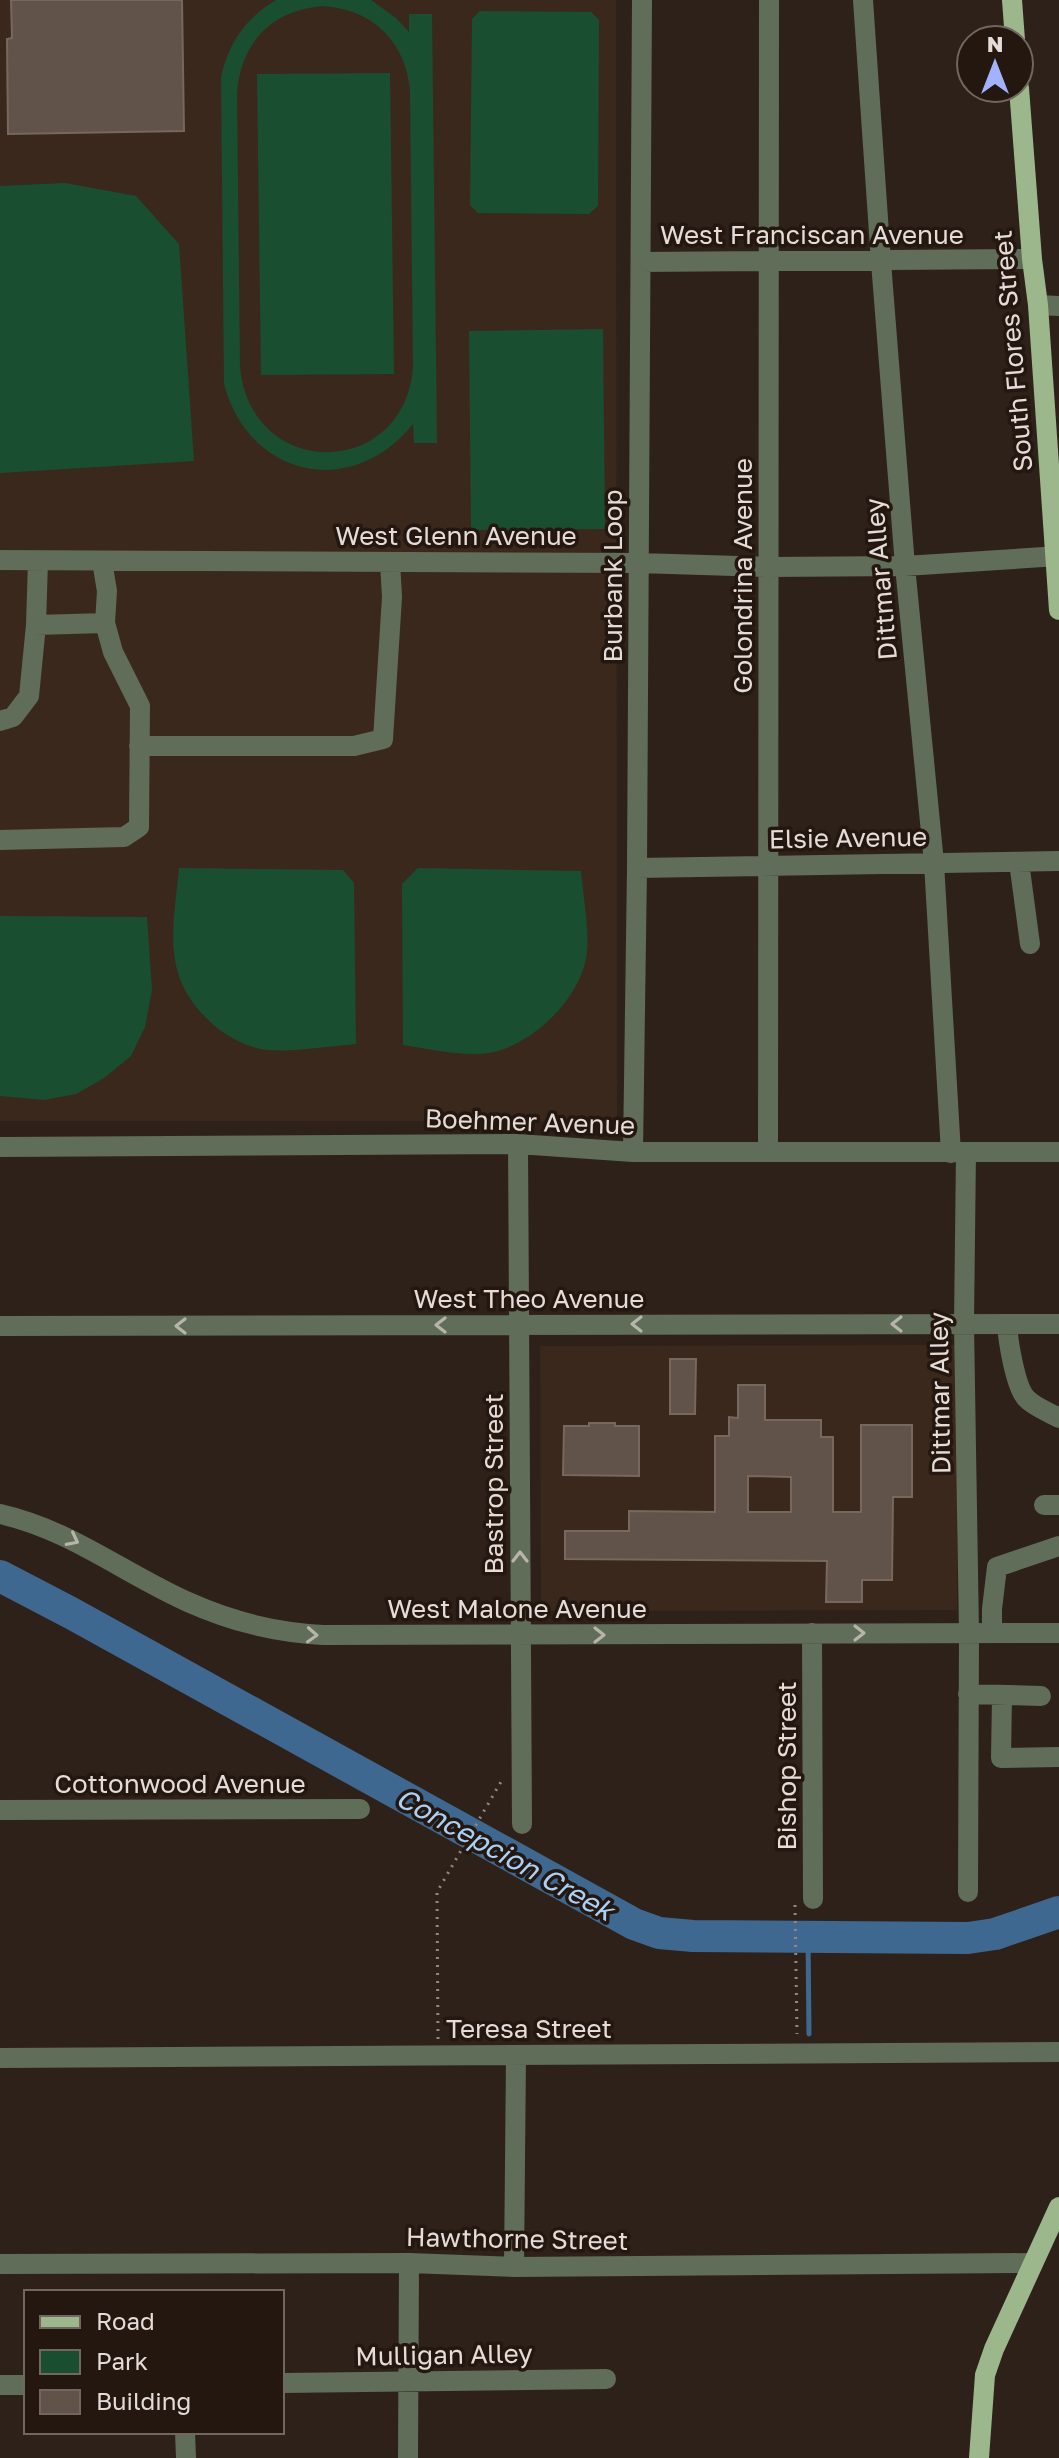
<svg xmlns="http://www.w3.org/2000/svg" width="1059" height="2458" viewBox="0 0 1059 2458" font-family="'Golos Text',sans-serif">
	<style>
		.built { fill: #3b281d }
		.green { fill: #1a4e30; fill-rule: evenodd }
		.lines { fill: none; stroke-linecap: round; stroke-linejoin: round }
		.stream { stroke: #3f6890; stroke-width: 5 }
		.river { stroke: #3f6890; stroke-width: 32 }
		.building { fill: #62534a; stroke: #77675d; stroke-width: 2; fill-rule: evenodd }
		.path { stroke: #928881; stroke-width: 3; stroke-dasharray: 2 6; stroke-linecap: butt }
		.minor { stroke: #606d58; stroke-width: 20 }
		.major { stroke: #9cb78b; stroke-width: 20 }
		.oneway { stroke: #b6b5ab }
		.labels { text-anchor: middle; stroke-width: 7; stroke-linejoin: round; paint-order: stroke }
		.street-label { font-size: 26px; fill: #e5dcd7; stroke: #241710 }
		.water-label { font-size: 28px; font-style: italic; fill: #abd0f5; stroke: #241710 }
	</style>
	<rect width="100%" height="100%" fill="#2e2119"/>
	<path class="built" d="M0 0H616L617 1118 611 1121H0Z
		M957 1345V1610L541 1611 540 1346Z"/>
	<path class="green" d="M276 0H371L396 18 409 32V14H432L437 443H414L413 424C352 500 249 478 224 384L221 77C229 42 246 18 276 0ZM323 6C372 9 406 41 410 91L413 366C406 479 252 482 240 368L237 93C241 42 272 10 323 6Z
		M480 11 591 12 599 20 598 206 589 214 478 213 470 205 472 19Z
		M390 73 394 374 261 375 257 74Z
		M65 183 136 196 179 244 194 461 0 473V186Z
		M603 329 605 529 471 530 469 331Z
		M179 868 343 870 354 883 356 1044C331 1046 293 1052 270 1050 251 1049 229 1038 215 1026 160 979 173 932 179 868Z
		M418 868 581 871C583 896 589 927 587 951 583 997 533 1045 489 1053 462 1057 430 1049 403 1045L402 884Z
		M0 916 147 917 152 990 145 1027 131 1056 104 1078 76 1094 44 1100 0 1096Z"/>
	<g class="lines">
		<path class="stream" d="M808 1937 809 2034"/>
		<path class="river" d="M0 1576 71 1613 634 1924 659 1933 693 1936 968 1938 995 1934 1059 1912"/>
	</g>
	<path class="building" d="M11 0H182L184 131 8 134 7 39 12 38Z
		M670 1359H696L695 1414H670Z
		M738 1385H765V1420H821V1437H833V1512H861V1425H912V1497H893L892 1580H862V1602H826L827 1561 565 1559V1531H629V1511L715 1512V1436H729V1417L738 1418ZM748 1476 791 1477V1512H748Z
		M589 1423H615V1426H639V1476L563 1475 564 1426H589Z"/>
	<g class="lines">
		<path class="path" d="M795 1905 797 2034
			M438 2039 437 1892 502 1780"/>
		<path class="minor" d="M863 0 881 262 905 566 934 863 951 1153
			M641 262 1032 259
			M1038 305 1059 306
			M0 560 639 563 768 567 905 566 1059 556
			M36 625 105 623 107 591 102 561
			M0 721 13 717 29 696 36 625 38 561
			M139 746H354L383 739 392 597 390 562
			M0 840 124 837 139 827 140 706 113 652 105 623
			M1019 862 1030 944
			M637 868 1059 861
			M518 1144 522 1824
			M0 1147 518 1144 633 1152H1059
			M633 1152 637 868 642 0
			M768 1152 769 0
			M966 1152 964 1324 969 1633 968 1892
			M1007 1324C1008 1340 1015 1386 1026 1398 1034 1407 1049 1412 1059 1418
			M0 1326 1059 1324
			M1044 1505H1059
			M0 1514C71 1530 123 1573 188 1602 233 1622 274 1632 323 1635L1059 1633
			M812 1633 813 1899
			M992 1633V1609L997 1567 1059 1546
			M968 1694 1041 1696
			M1002 1695 1001 1758 1059 1757
			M0 1810 360 1809
			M0 2058 1059 2052
			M0 2264 409 2263 514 2267 1033 2263
			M514 2267 516 2056
			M282 2383 606 2379
			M0 2385H26
			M185 2432 186 2458
			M408 2458 409 2263"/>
		<path class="major" d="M1012 0 1015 40
			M1019 88 1032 259 1038 305 1059 610
			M979 2458 985 2375 994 2349 1059 2207"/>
	</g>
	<defs><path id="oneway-chevron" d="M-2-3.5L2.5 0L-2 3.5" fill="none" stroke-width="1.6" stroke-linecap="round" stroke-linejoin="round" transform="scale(2)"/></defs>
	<g class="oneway">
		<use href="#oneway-chevron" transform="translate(637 1324) rotate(180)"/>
		<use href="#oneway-chevron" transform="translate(897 1324) rotate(180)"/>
		<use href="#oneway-chevron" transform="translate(441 1325) rotate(180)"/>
		<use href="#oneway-chevron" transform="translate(181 1326) rotate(180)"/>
		<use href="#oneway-chevron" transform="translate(73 1540) rotate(27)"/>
		<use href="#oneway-chevron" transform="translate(520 1557) rotate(-90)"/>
		<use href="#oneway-chevron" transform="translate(859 1633)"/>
		<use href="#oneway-chevron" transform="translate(312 1635) rotate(3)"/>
		<use href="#oneway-chevron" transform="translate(599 1635)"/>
	</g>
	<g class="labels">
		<g class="street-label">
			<text x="812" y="244">West Franciscan Avenue</text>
			<text transform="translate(1013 351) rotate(-95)" y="9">South Flores Street</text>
			<text x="456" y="545">West Glenn Avenue</text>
			<text transform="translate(613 576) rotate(-90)" y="9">Burbank Loop</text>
			<text transform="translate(743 576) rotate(-90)" y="9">Golondrina Avenue</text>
			<text transform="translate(881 579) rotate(-95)" y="9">Dittmar Alley</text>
			<text transform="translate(848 838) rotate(-1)" y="9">Elsie Avenue</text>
			<text transform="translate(530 1122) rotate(2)" y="9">Boehmer Avenue</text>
			<text x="529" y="1308">West Theo Avenue</text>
			<text transform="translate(940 1393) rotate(-91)" y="9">Dittmar Alley</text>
			<text transform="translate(494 1484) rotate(-90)" y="9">Bastrop Street</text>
			<text x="517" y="1618">West Malone Avenue</text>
			<text transform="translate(787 1766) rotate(-90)" y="9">Bishop Street</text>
			<text x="180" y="1793">Cottonwood Avenue</text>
			<text x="529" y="2038">Teresa Street</text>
			<text transform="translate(517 2239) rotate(1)" y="9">Hawthorne Street</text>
			<text transform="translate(444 2355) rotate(-1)" y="9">Mulligan Alley</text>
		</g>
		<g class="water-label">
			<text transform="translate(505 1854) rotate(29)" y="10">Concepcion Creek</text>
		</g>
	</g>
	<rect x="24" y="2290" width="260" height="144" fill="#241710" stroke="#716660" stroke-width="2"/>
	<rect x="40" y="2316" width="40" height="12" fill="#9cb78b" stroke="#716660" stroke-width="2"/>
	<text x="96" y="2330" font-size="24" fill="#e5dcd7">Road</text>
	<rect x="40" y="2350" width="40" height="24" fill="#1a4e30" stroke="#716660" stroke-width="2"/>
	<text x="96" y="2370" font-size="24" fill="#e5dcd7">Park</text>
	<rect x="40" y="2390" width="40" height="24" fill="#62534a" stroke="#716660" stroke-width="2"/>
	<text x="96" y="2410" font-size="24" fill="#e5dcd7">Building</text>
	<g transform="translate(995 64)"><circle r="38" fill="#241710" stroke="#716660" stroke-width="2"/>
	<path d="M0-6L14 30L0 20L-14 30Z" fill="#a2b2fd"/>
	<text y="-12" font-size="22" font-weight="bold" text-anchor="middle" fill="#e5dcd7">N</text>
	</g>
</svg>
